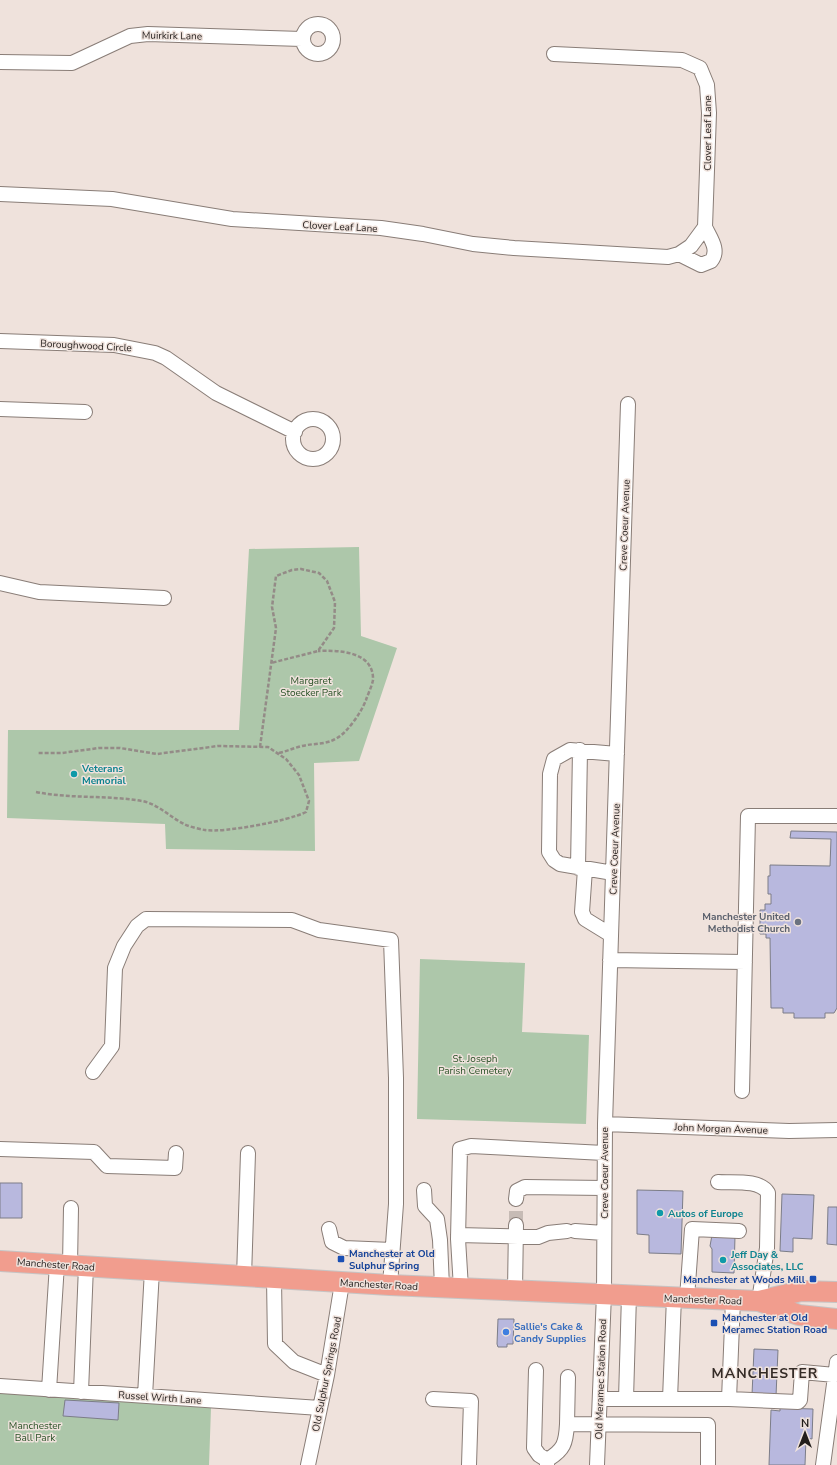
<svg xmlns="http://www.w3.org/2000/svg" width="837" height="1465" viewBox="0 0 837 1465" font-family="'Nunito Sans',sans-serif">
	<style>
		.green { fill: #adc7aa }
		.building { fill: #b8b8de; stroke: #7c7d88 }
		.lines { fill: none; stroke-linecap: round; stroke-linejoin: round }
		.minor-tunnel { stroke: #c6bbb5; stroke-width: 14; stroke-dasharray: 14 7; stroke-linecap: butt }
		.minor-casing { stroke: #897d77; stroke-width: 16 }
		.highway-casing { stroke: #c6c4c4; stroke-width: 22 }
		.path { stroke: #948b87; stroke-width: 2.5; stroke-dasharray: 4 2; stroke-linecap: butt }
		.minor { stroke: #fff; stroke-width: 14 }
		.highway { stroke: #f19d8e; stroke-width: 20 }
		.culture-dot { fill: #0f9aa8; stroke: #efe2dc; stroke-width: 1.5 }
		.worship-dot { fill: #6b7280; stroke: #efe2dc; stroke-width: 1.5 }
		.transit-dot { fill: #1a4fb4; stroke: #efe2dc; stroke-width: 1.5 }
		.shop-dot { fill: #3f7fe0; stroke: #efe2dc; stroke-width: 1.5 }
		.labels { text-anchor: middle; stroke-width: 3; stroke-linejoin: round; paint-order: stroke }
		.street-label { font-size: 10px; fill: #221d1b; stroke: #efe2dc }
		.park-label { font-size: 10px; fill: #295126; stroke: #efe2dc }
		.culture-label { font-size: 10px; font-weight: bold; fill: #0d838f; stroke: #efe2dc; text-anchor: start }
		.worship-label { font-size: 10px; font-weight: bold; fill: #5b616d; stroke: #efe2dc; text-anchor: end }
		.transit-label { font-size: 10px; font-weight: bold; fill: #164399; stroke: #efe2dc; text-anchor: start }
		.shop-label { font-size: 10px; font-weight: bold; fill: #366cbe; stroke: #efe2dc; text-anchor: start }
		.district-label { font-size: 14px; font-weight: bold; letter-spacing: 1px; fill: #342b26; stroke: #efe2dc }
	</style>
	<rect width="100%" height="100%" fill="#efe2dc"/>
	<path class="green" d="M359 547 361 636 397 648 359 761 314 763 315 851 166 849 165 824 7 818 8 730H239L249 549Z
		M420 959 525 963 522 1032 589 1035 586 1124 417 1119Z
		M0 1393 211 1408 209 1465H0Z"/>
	<path class="building" d="M791 831 837 832V1008L834 1013H825V1018H794V1013H783V1008H771L770 938H766V934H760V910H765V904H771V894H768V876H770V865L830 866 831 839 790 838Z
		M0 1183H22V1218H0Z
		M637 1190 683 1191 681 1254 649 1253V1235L637 1234Z
		M782 1194 814 1195 812 1239 793 1238V1252L780 1251Z
		M828 1207H837V1245L827 1244Z
		M712 1235 735 1236 734 1273 712 1272V1249L710 1246Z
		M498 1319H514L513 1344H507V1347H498L497 1344Z
		M754 1349 778 1350 776 1396 752 1395Z
		M65 1400 119 1403 118 1420 63 1416Z
		M780 1408 813 1409 812 1439 806 1438 805 1465H769L771 1410 780 1411Z"/>
	<g class="lines">
		<path class="minor-tunnel" d="M516 1225V1199"/>
		<defs>
			<path id="minor" d="M303 39a15 15 0 1 1 30 0a15 15 0 1 1-30 0Z
				M0 62 72 63 130 36 148 34 302 39
				M0 194 112 199 232 219 381 228 423 234 473 244 514 248 668 257 679 254 691 246 705 227 709 113 707 85 700 68 682 60 554 54
				M679 254 701 265 711 261C720 250 710 238 705 227
				M0 341 114 345 155 353 166 358 216 393 295 432
				M0 409 85 412
				M293 439a20 20 0 1 1 40 0a20 20 0 1 1-40 0Z
				M0 583 39 592 164 598
				M578 868 580 750
				M585 869 582 912 585 919 611 935
				M613 873 560 864 554 860 549 852 550 774 554 759 570 750 617 754
				M610 960 745 962
				M93 1072 112 1046 115 968 124 946 137 926 146 919 292 920 319 930 391 940 396 1078V1204L390 1285
				M742 1091 748 816H837
				M605 1124 789 1131 837 1130
				M0 1149 94 1152 107 1166 175 1168 176 1153
				M718 1182C732 1183 760 1179 768 1193L767 1248 759 1301
				M424 1190 425 1206 437 1219 440 1240 442 1287
				M516 1199 517 1191 525 1187 604 1188
				M329 1229 332 1242 344 1248 392 1250
				M575 1231 604 1233
				M458 1235 538 1237 548 1233 567 1231
				M70 1265 71 1208
				M244 1277 248 1153
				M274 1279 275 1344 294 1362 327 1375
				M461 1288 458 1239 460 1149 471 1146 604 1153
				M515 1290 516 1225
				M687 1298 692 1229 739 1231
				M536 1370 534 1448 539 1455 547 1460
				M0 1386 320 1408
				M49 1390 57 1264
				M81 1392 86 1266
				M145 1396 152 1270
				M433 1399 471 1401 469 1465
				M600 1399H729L733 1300
				M626 1399 629 1295
				M670 1399 674 1297
				M729 1399 798 1402 800 1400 802 1372 835 1375
				M567 1424 568 1377
				M308 1465 327 1375 342 1283
				M547 1465V1460C564 1450 566 1443 567 1424L708 1425V1465
				M597 1465 604 1294 605 1124 628 404
				M823 1465 837 1362"/>
			<path id="highway" d="M0 1261 390 1285 759 1301 801 1291 837 1292
				M759 1301 799 1315 837 1319"/>
		</defs>
		<use href="#minor" class="minor-casing"/>
		<use href="#highway" class="highway-casing"/>
		<path class="path" d="M260 747 276 628 272 607 276 576 292 570 301 569 319 573 327 581 335 602 334 628 318 651 271 663
			M279 753C287 751 294 748 302 746 314 743 326 745 337 738 348 732 362 711 366 700 368 694 372 686 373 680 374 651 338 650 318 651
			M36 792C71 799 107 795 142 801 158 804 170 817 184 824 190 827 199 829 205 830 224 833 288 821 306 812L309 801 299 775 286 759 268 747 218 746 157 754 120 748H99L62 753H37"/>
		<use href="#minor" class="minor"/>
		<use href="#highway" class="highway"/>
	</g>
	<g class="culture-dot">
		<circle cx="74" cy="774" r="4"/>
		<circle cx="660" cy="1213" r="4"/>
		<circle cx="723" cy="1260" r="4"/>
	</g>
	<circle class="worship-dot" cx="798" cy="922" r="4"/>
	<g class="transit-dot">
		<rect x="337" y="1255" width="8" height="8" rx="2"/>
		<rect x="809" y="1275" width="8" height="8" rx="2"/>
		<rect x="710" y="1319" width="8" height="8" rx="2"/>
	</g>
	<circle class="shop-dot" cx="506" cy="1332" r="4"/>
	<g class="labels">
		<g class="street-label">
			<text transform="translate(172 35) rotate(1)" y="4">Muirkirk Lane</text>
			<text transform="translate(707 133) rotate(-90)" y="4">Clover Leaf Lane</text>
			<text transform="translate(340 226) rotate(3)" y="4">Clover Leaf Lane</text>
			<text transform="translate(86 345) rotate(3)" y="4">Boroughwood Circle</text>
			<text transform="translate(624 525) rotate(-88)" y="4">Creve Coeur Avenue</text>
			<text transform="translate(614 849) rotate(-88)" y="4">Creve Coeur Avenue</text>
			<text transform="translate(721 1128) rotate(2)" y="4">John Morgan Avenue</text>
			<text transform="translate(604 1173) rotate(-90)" y="4">Creve Coeur Avenue</text>
			<text transform="translate(56 1264) rotate(4)" y="4">Manchester Road</text>
			<text transform="translate(379 1284) rotate(3)" y="4">Manchester Road</text>
			<text transform="translate(703 1299) rotate(2)" y="4">Manchester Road</text>
			<text transform="translate(326 1374) rotate(-79)" y="4">Old Sulphur Springs Road</text>
			<text transform="translate(600 1379) rotate(-88)" y="4">Old Meramec Station Road</text>
			<text transform="translate(160 1397) rotate(4)" y="4">Russel Wirth Lane</text>
		</g>
		<g class="park-label">
			<text x="311" y="684">Margaret<tspan x="311" dy="12">Stoecker Park</tspan></text>
			<text x="475" y="1062">St. Joseph<tspan x="475" dy="12">Parish Cemetery</tspan></text>
			<text x="35" y="1429">Manchester<tspan x="35" dy="12">Ball Park</tspan></text>
		</g>
		<g class="culture-label">
			<text x="82" y="772">Veterans<tspan x="82" dy="12">Memorial</tspan></text>
			<text x="668" y="1217">Autos of Europe</text>
			<text x="731" y="1258">Jeff Day &amp;<tspan x="731" dy="12">Associates, LLC</tspan></text>
		</g>
		<g class="worship-label">
			<text x="790" y="920">Manchester United<tspan x="790" dy="12">Methodist Church</tspan></text>
		</g>
		<g class="transit-label">
			<text x="349" y="1257">Manchester at Old<tspan x="349" dy="12">Sulphur Spring</tspan></text>
			<text x="805" y="1283" text-anchor="end">Manchester at Woods Mill</text>
			<text x="722" y="1321">Manchester at Old<tspan x="722" dy="12">Meramec Station Road</tspan></text>
		</g>
		<g class="shop-label">
			<text x="514" y="1330">Sallie's Cake &amp;<tspan x="514" dy="12">Candy Supplies</tspan></text>
		</g>
		<g class="district-label">
			<text x="765" y="1378">MANCHESTER</text>
		</g>
	</g>
	<g transform="translate(805 1433)" stroke="#efe2dc" stroke-width="3" paint-order="stroke">
	<path d="M0-3L7 15L0 10L-7 15Z" fill="#221d1b"/>
	<text y="-6" font-size="11" font-weight="bold" text-anchor="middle" fill="#221d1b">N</text>
	</g>
</svg>
